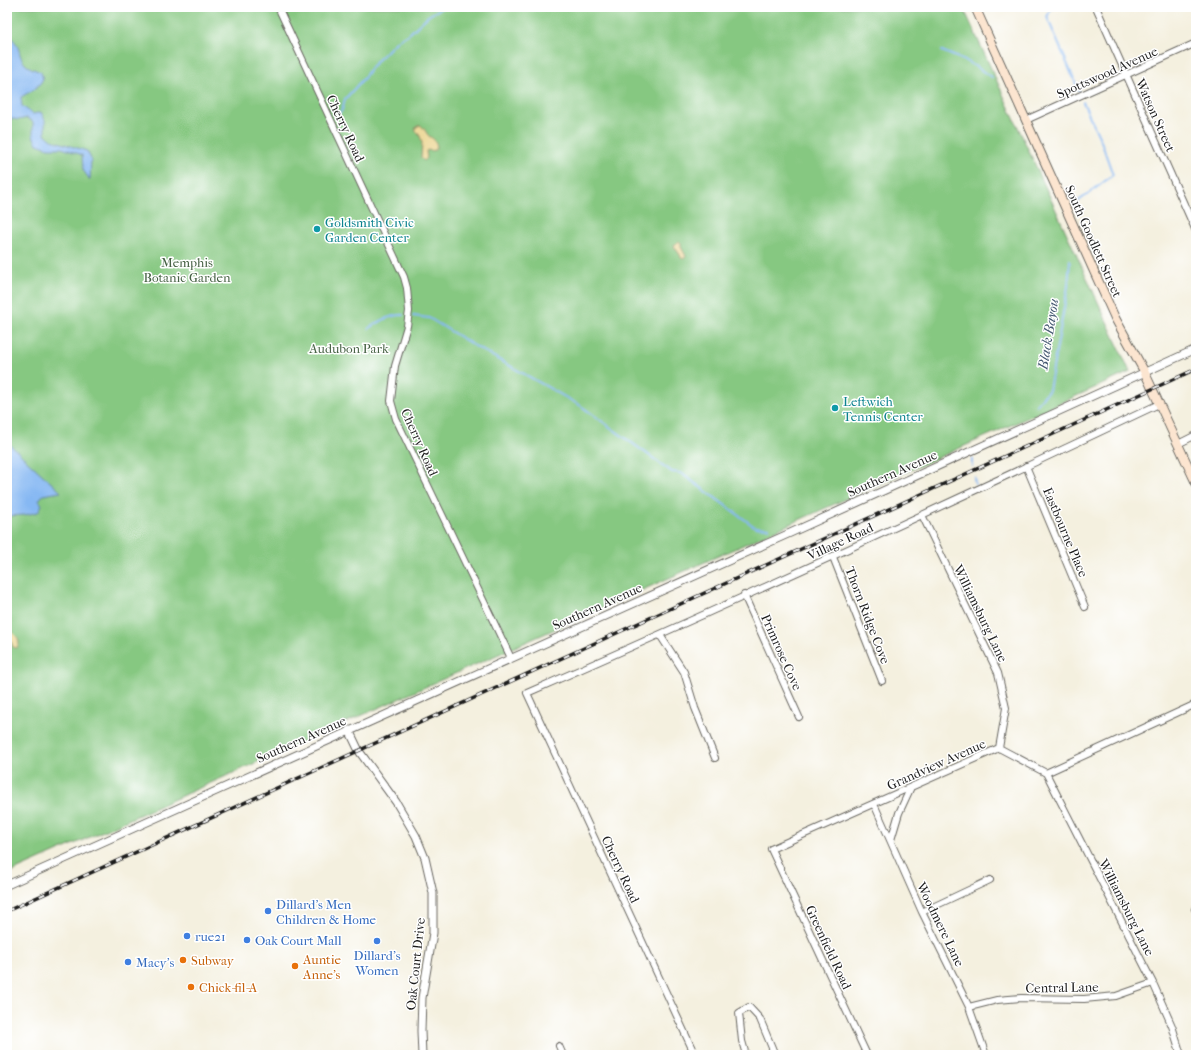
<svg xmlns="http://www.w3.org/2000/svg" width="1203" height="1062" viewBox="0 0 1203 1062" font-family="'IM FELL French Canon',serif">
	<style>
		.green { fill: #86c881; stroke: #51724e }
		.sand { fill: #eeda9e; stroke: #857b5d }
		.water { fill: #86b8f3; stroke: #516a88 }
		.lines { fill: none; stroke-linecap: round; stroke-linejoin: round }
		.stream { stroke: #86b8f3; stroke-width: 2 }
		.minor-casing { stroke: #686660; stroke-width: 8 }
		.tertiary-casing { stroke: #686660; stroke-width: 9 }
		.secondary-casing { stroke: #686660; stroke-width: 10 }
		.minor { stroke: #fff; stroke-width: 6 }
		.tertiary { stroke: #fff; stroke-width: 7 }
		.secondary { stroke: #fce5d0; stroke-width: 8 }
		.rail-casing { stroke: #1c1c1c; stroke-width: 3.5 }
		.rail { stroke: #fff; stroke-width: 2; stroke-dasharray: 6; stroke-linecap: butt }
		.culture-dot { fill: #0f9aa8; stroke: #fff; stroke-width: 1.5 }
		.shop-dot { fill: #3f7fe0; stroke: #fff; stroke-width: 1.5 }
		.food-dot { fill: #e8710a; stroke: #fff; stroke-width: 1.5 }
		.labels { text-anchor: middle; stroke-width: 3; stroke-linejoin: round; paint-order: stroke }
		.street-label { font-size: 13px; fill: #1c1c1c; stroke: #fff }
		.culture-label { font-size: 13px; fill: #0d838f; stroke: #fff; text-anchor: start }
		.park-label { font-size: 13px; fill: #466144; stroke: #fff }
		.shop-label { font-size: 13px; fill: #366cbe; stroke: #fff; text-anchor: start }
		.food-label { font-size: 13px; fill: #c56008; stroke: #fff; text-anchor: start }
		.water-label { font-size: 14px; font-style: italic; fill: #465a72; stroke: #fff }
	</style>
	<rect width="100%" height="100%" fill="#fff"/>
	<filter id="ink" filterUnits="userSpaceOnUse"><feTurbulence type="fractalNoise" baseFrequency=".025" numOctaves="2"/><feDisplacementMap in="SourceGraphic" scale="8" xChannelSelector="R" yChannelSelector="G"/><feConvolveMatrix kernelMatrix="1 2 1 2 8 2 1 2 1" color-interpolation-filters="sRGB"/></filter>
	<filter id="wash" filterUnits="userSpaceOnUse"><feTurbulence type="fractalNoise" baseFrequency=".012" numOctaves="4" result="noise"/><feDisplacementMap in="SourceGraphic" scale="16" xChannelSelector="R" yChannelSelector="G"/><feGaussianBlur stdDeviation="0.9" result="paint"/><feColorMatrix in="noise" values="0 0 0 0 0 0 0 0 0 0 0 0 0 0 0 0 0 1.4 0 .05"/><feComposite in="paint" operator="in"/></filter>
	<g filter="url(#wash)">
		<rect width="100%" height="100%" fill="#f4f0df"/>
		<path class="green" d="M7 7H963L1130 372 7 874Z"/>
		<path class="sand" d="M420 125C425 128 425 132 429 136 433 139 435 139 437 146L435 150 431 151 428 150 426 151 427 158 424 161 421 158 422 143 420 136 415 130 416 127Z
			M679 241 681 243V247L686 256 684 259 681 258 680 255 674 246 675 244Z
			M12 632 18 638 19 644 17 648 13 647 11 641 7 637 8 634Z"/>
		<path class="water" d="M7 35C23 44 16 55 26 65 30 68 36 70 41 72L43 79C38 88 30 92 21 97L22 106 33 114 41 112 45 120V134L52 140 87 151 91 159 90 180 83 170 82 155 62 148H48L37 144 33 136V122L27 118 19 120 7 118Z
			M7 442 61 492 43 495 39 500 42 505 38 512 25 515 7 516Z"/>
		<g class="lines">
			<path class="stream" d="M1056 7 1051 9 1047 17 1079 91
				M942 51 968 62 992 77
				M338 115 342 110 345 99 364 78 371 67 397 41 410 33 428 16 443 7
				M1076 203 1113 175 1101 141 1083 102
				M413 316 429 318 478 348 581 406 672 472 681 473 755 527 769 528
				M369 328C379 322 391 314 403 315
				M1036 405 1049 390 1068 286 1070 260
				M972 459V466
				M974 477 975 484"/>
		</g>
	</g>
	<g filter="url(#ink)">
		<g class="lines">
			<defs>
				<path id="minor" d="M278 7 404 277 407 288 409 311 407 326 395 366 391 401 396 419 511 658
					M1096 7 1196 231
					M1026 120 1196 43
					M1178 444 1196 435
					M1026 466 1085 607
					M922 515 998 673 1006 708 999 748
					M833 557 882 681
					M744 595 799 717
					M660 635 684 672 695 708 715 758
					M1046 773 1153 983 1172 1026 1181 1055
					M874 804 922 912 969 1007 986 1055
					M891 840 899 813 911 787
					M1195 909 1196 908
					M922 912 990 880
					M969 1007 997 1000 1021 998 1084 999 1116 996 1153 983
					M559 1046 563 1055
					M695 1055 527 693C740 600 950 503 1159 404
					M746 1055 742 1041 739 1013 749 1007 760 1019 775 1055
					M867 1055 771 849 999 748 1046 773 1196 704"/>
				<path id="tertiary" d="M349 730 359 751 396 802 416 836 425 858 433 893V933L422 998 421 1031 422 1055
					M7 885 788 534 1196 349"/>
				<path id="secondary" d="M975 7 1115 318 1144 371 1196 483"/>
			</defs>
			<use href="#minor" class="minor-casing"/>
			<use href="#tertiary" class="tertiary-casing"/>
			<use href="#secondary" class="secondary-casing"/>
			<use href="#minor" class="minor"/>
			<use href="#tertiary" class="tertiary"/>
			<use href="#secondary" class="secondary"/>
			<defs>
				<path id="rail" d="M7 911 1196 369"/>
			</defs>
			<use href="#rail" class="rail-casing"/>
			<use href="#rail" class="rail"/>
		</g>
	</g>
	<g class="culture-dot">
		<circle cx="317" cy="229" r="4"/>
		<circle cx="835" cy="408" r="4"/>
	</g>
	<g class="shop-dot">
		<circle cx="268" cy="911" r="4"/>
		<circle cx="187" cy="936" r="4"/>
		<circle cx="247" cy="940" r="4"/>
		<circle cx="377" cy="941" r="4"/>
		<circle cx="128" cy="962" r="4"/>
	</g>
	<g class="food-dot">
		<circle cx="183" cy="960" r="4"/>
		<circle cx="295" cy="966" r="4"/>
		<circle cx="191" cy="987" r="4"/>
	</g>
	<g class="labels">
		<g class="street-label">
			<text transform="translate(1107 72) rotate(-24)" y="5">Spottswood Avenue</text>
			<text transform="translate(1156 115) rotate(66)" y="5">Watson Street</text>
			<text transform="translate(346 128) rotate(65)" y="5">Cherry Road</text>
			<text transform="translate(1094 241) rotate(66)" y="5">South Goodlett Street</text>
			<text transform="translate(420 442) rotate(66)" y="5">Cherry Road</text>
			<text transform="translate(892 473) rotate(-24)" y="5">Southern Avenue</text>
			<text transform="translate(1066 532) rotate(67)" y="5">Eastbourne Place</text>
			<text transform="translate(840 541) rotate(-25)" y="5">Village Road</text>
			<text transform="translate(597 606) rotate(-24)" y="5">Southern Avenue</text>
			<text transform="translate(981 613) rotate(64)" y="5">Williamsburg Lane</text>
			<text transform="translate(868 615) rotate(69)" y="5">Thorn Ridge Cove</text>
			<text transform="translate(782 652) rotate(66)" y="5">Primrose Cove</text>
			<text transform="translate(301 739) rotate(-24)" y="5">Southern Avenue</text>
			<text transform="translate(936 764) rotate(-24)" y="5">Grandview Avenue</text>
			<text transform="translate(621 869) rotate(65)" y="5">Cherry Road</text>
			<text transform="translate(1127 907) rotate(63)" y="5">Williamsburg Lane</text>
			<text transform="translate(941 924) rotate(64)" y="5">Woodmere Lane</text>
			<text transform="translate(829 947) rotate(65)" y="5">Greenfield Road</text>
			<text transform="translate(415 964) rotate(-84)" y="5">Oak Court Drive</text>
			<text transform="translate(1062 987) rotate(-1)" y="5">Central Lane</text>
		</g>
		<g class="culture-label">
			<text x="325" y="227">Goldsmith Civic<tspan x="325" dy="15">Garden Center</tspan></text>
			<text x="843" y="406">Leftwich<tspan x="843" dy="15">Tennis Center</tspan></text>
		</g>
		<g class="park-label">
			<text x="187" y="267">Memphis<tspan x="187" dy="15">Botanic Garden</tspan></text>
			<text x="349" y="353">Audubon Park</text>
		</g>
		<g class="shop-label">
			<text x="276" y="909">Dillard's Men<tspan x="276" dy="15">Children &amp; Home</tspan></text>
			<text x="195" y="941">rue21</text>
			<text x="255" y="945">Oak Court Mall</text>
			<text x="377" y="960" text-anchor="middle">Dillard's<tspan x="377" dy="15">Women</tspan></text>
			<text x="136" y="967">Macy's</text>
		</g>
		<g class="food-label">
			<text x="303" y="964">Auntie<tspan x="303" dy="15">Anne's</tspan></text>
			<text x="191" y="965">Subway</text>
			<text x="199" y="992">Chick-fil-A</text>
		</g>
		<g class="water-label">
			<text transform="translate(1048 334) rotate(-81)" y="5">Black Bayou</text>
		</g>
	</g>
	<rect width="1203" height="1062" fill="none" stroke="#fff" stroke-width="24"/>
</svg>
